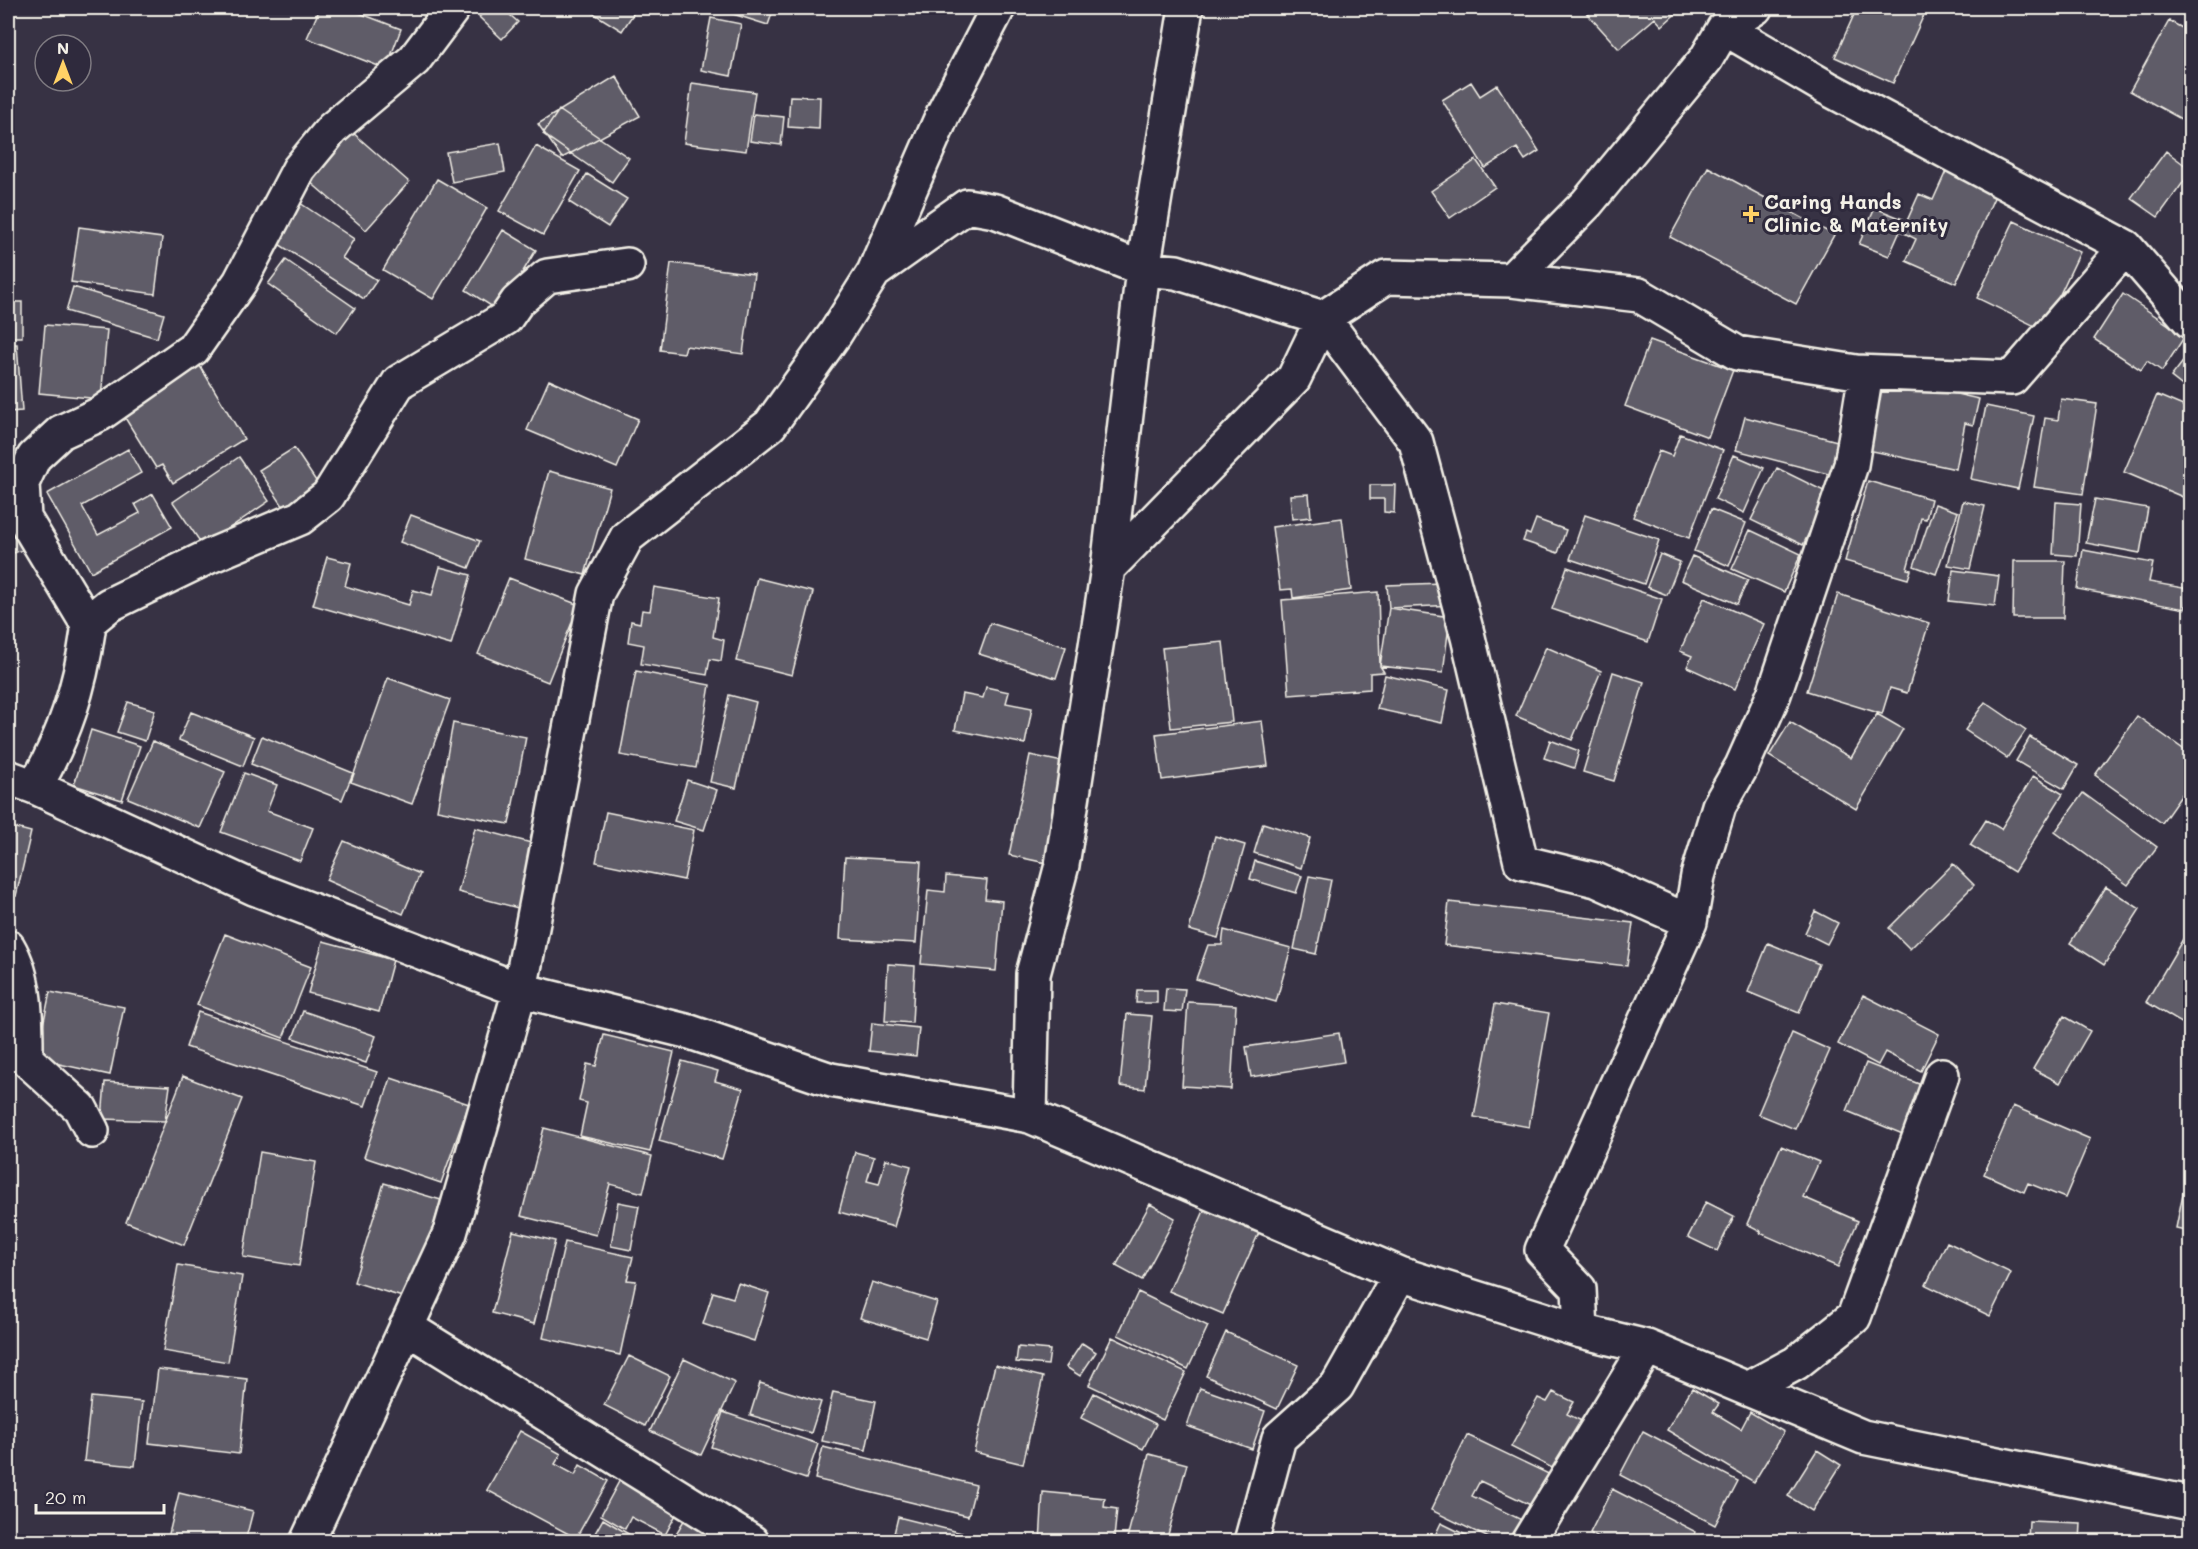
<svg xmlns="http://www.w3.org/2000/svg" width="2198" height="1549" viewBox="0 0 2198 1549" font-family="Mali,sans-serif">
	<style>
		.building { fill: #5f5c67; stroke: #f4f1e8; stroke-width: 1.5 }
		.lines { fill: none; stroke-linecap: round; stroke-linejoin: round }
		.minor-casing { stroke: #f4f1e8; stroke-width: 38 }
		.minor { stroke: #2f2a3d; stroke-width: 33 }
		.poi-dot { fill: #ffd166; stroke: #2f2a3d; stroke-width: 2 }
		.labels { text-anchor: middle; stroke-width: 6; stroke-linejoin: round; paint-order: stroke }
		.poi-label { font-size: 20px; font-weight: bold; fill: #f4f1e8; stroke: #2f2a3d; text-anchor: start }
	</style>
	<rect width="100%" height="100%" fill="#373244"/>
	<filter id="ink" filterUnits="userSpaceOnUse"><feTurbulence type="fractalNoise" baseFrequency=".0167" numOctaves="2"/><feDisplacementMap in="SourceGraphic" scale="12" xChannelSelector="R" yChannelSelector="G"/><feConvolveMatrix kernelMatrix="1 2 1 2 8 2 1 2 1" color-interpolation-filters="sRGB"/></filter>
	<g filter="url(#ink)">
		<path class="building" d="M320 8H346L401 29 386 69 307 38Z
			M488 8H502L518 22 502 39 479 17Z
			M585 8H637L622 31Z
			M714 8H774L768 25Z
			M1582 8H1682L1662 26 1655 18 1619 49Z
			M1857 8H1927L1893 83 1835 57Z
			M711 18 741 24 731 76 701 70Z
			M2169 21 2190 32V124L2130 91Z
			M616 76 640 116 562 158 538 124Z
			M1471 82 1480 96 1497 85 1539 151 1525 160 1517 148 1485 168 1442 100Z
			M692 83 755 92 746 151 684 143Z
			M790 96 820 97 819 129 788 127Z
			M559 110 629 158 612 182 543 134Z
			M754 114 784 117 781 145 750 141Z
			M352 132 409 182 366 230 309 181Z
			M500 143 505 172 452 182 446 152Z
			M536 146 580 171 543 235 499 211Z
			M2166 151 2190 169V173L2158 217 2131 198Z
			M1476 160 1495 187 1450 218 1431 191Z
			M1708 167 1834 235 1796 304 1670 237Z
			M1947 169 1997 191 1956 283 1906 261 1916 239 1902 232 1919 194 1933 200Z
			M587 174 627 199 608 227 569 202Z
			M437 179 487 208 433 299 383 270Z
			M300 203 354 239 342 258 377 280 364 299 274 241Z
			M1875 208 1905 220 1889 256 1859 244Z
			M2014 221 2080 252 2043 330 1977 298Z
			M79 227 162 238 155 294 71 282Z
			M503 230 536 250 499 311 466 290Z
			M286 260 355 308 337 333 268 284Z
			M671 263 754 274 743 354 686 346 684 353 660 350Z
			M73 287 164 314 157 338 66 311Z
			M2123 294 2185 336 2162 371 2147 361 2141 370 2094 339Z
			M8 302H22V337H8Z
			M45 325 107 330 101 399 39 393Z
			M1650 340 1733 370 1708 437 1625 406Z
			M8 344H17L22 411 8 412Z
			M2189 354 2190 355V392L2171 377Z
			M197 361 244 439 173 483 162 465 156 468 119 408Z
			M1884 378 1979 399 1973 425 1965 423 1956 469 1868 450Z
			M549 380 638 419 617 468 527 430Z
			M2157 395 2190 409V500L2124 472Z
			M2061 399 2097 404 2083 494 2034 487 2045 418 2058 420Z
			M1986 406 2034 416 2018 489 1971 479Z
			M1745 417 1845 443 1836 476 1736 450Z
			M1680 434 1723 450 1689 538 1633 517 1659 451 1672 456Z
			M294 448 320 487 285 509 259 470Z
			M128 449 141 473 82 506 98 535 140 513 135 504 153 494 172 527 91 572 47 494Z
			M1734 455 1764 468 1744 513 1715 499Z
			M239 457 269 501 203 546 173 502Z
			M1777 468 1828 493 1803 545 1751 520Z
			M549 471 610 488 585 575 525 559Z
			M1868 481 1931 499 1926 519 1921 518 1907 569 1911 570 1908 579 1845 561Z
			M1370 485H1395L1394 513 1384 512V499H1370Z
			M1309 494 1311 517 1292 519 1290 495Z
			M2095 499 2148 508 2140 553 2086 543Z
			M1963 501 1985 506 1970 569 1948 565Z
			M2056 502 2081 504 2077 556 2053 554Z
			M1935 504 1958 512 1936 574 1914 566Z
			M1711 509 1746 523 1729 566 1694 551Z
			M411 515 480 541 469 568 400 542Z
			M1585 515 1659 540 1644 584 1570 559Z
			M10 517 22 550 8 555V518Z
			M1342 518 1351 590 1293 598 1292 589 1280 590 1272 527Z
			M1536 519 1566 530 1558 553 1523 541 1526 533 1530 535Z
			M1750 530 1801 554 1784 592 1732 569Z
			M2083 550 2153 563 2149 582 2189 589 2185 609 2077 589Z
			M1660 554 1680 562 1667 595 1647 587Z
			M1692 556 1748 580 1737 604 1681 580Z
			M327 557 351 563 345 586 409 605 413 590 432 595 440 567 471 575 451 645 313 605Z
			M2014 561H2065L2063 618H2013Z
			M1567 567 1662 599 1648 642 1552 609Z
			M1953 570 1999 576 1995 606 1949 601Z
			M509 578 579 605 548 682 478 654Z
			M757 578 813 592 792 675 736 661Z
			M1471 582 1478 604 1389 608 1387 585Z
			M654 587 719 598 713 637 724 640 721 661 710 659 707 675 641 664 644 645 628 642 631 621 640 623 642 610 650 611Z
			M1378 592 1380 666 1384 672 1370 673V689L1289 695 1282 600Z
			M1838 594 1929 623 1907 693 1890 688 1882 714 1807 691Z
			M1704 598 1764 624 1735 689 1687 667 1692 656 1680 651Z
			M1389 608 1450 617 1443 673 1380 666Z
			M990 623 1066 647 1056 678 979 654Z
			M1223 642 1232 722 1171 728 1162 648Z
			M1546 647 1601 671 1572 740 1516 716Z
			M636 671 710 685 696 768 620 755Z
			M1613 672 1644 682 1614 781 1583 772Z
			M1385 675 1449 690 1442 723 1377 709Z
			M388 678 450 700 412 804 351 782Z
			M986 687 1009 692 1006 703 1032 708 1025 744 955 730 962 694 983 698Z
			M729 695 756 702 736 788 710 782Z
			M128 702 155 710 145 741 117 732Z
			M1985 702 2026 730 2007 758 1965 730Z
			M191 712 254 737 243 766 179 740Z
			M1877 714 1903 729 1856 809 1769 756 1790 722 1851 758Z
			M2137 716 2190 754V783L2162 823 2095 775Z
			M1262 721 1268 766 1162 780 1156 734Z
			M453 723 526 737 509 824 437 810Z
			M91 730 140 746 122 800 74 785Z
			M262 736 353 773 342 800 251 764Z
			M2030 737 2078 765 2064 789 2016 761Z
			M1550 740 1579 751 1574 768 1544 758Z
			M153 741 225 772 200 828 128 798Z
			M1030 755 1067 763 1046 863 1009 855Z
			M244 773 277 785 267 811 313 828 300 861 221 832Z
			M2033 776 2063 794 2014 872 1970 845 1986 820 2001 829Z
			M687 780 717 790 704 830 674 821Z
			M2083 793 2157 847 2128 885 2055 832Z
			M606 812 694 830 684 880 596 862Z
			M1263 823 1310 838 1301 868 1254 853Z
			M8 826 31 832 16 896 8 894Z
			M475 828 539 845 522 909 458 892Z
			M1215 836 1245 845 1218 938 1189 930Z
			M344 841 420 874 403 914 326 880Z
			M845 857 921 861 916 943 840 939Z
			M1255 861 1302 876 1296 893 1250 879Z
			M1953 864 1974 885 1910 949 1889 928Z
			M946 876 987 880 985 899 1002 901 996 971 921 964 928 890 945 892Z
			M1309 876 1331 880 1316 954 1294 949Z
			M2106 887 2140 909 2104 965 2070 943Z
			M1449 902 1633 923 1627 966 1444 945Z
			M1815 911 1838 923 1827 944 1805 933Z
			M2190 927V1028L2146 1002Z
			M1224 930 1291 948 1276 1002 1196 979 1208 945H1222Z
			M225 934 311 967 283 1038 197 1005Z
			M323 941 393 960 379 1012 308 993Z
			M1768 943 1819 964 1799 1013 1748 992Z
			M888 964 915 966 912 1023 885 1021Z
			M1166 988 1185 989 1182 1012 1164 1011Z
			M1137 990H1157V1003H1136Z
			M50 992 124 1007 110 1075 36 1059Z
			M1863 995 1939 1034 1921 1071 1885 1052 1878 1065 1838 1044Z
			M1188 1002 1236 1005 1231 1089 1182 1086Z
			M1495 1004 1549 1013 1529 1127 1474 1117Z
			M303 1011 376 1036 366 1063 293 1038Z
			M198 1012 377 1072 365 1106 186 1047Z
			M1127 1014 1152 1016 1145 1089 1120 1086Z
			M2064 1016 2090 1031 2060 1083 2033 1069Z
			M872 1023 919 1028 916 1056 869 1051Z
			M1339 1033 1344 1062 1251 1077 1246 1047Z
			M1792 1033 1830 1050 1795 1129 1758 1114Z
			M604 1035 674 1052 650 1152 580 1136 587 1103 579 1101 587 1064 596 1066Z
			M682 1061 718 1071 715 1081 743 1089 722 1159 659 1141Z
			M1866 1063 1924 1086 1905 1135 1847 1111Z
			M183 1076 242 1099 184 1245 126 1222Z
			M391 1078 469 1104 441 1183 364 1157Z
			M105 1082 170 1086 165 1121 102 1119Z
			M2013 1106 2090 1139 2065 1198 2028 1183 2024 1192 1984 1174Z
			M544 1128 652 1156 643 1193 610 1184 596 1235 521 1216Z
			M1781 1146 1819 1162 1803 1197 1858 1221 1838 1267 1760 1233 1761 1231 1747 1224Z
			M260 1152 316 1162 299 1266 243 1257Z
			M855 1152 874 1157 867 1181 879 1184 886 1159 911 1166 894 1227 839 1212Z
			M2189 1164H2190V1231L2176 1228Z
			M384 1183 441 1200 412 1300 354 1282Z
			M618 1202 639 1206 631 1250 611 1246Z
			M1706 1202 1734 1216 1717 1251 1688 1237Z
			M1150 1204 1175 1218 1142 1280 1116 1266Z
			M1207 1204 1261 1228 1223 1314 1169 1291Z
			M513 1231 555 1241 534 1324 492 1313Z
			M565 1242 633 1257 627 1280 636 1281 620 1355 543 1338Z
			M1947 1242 2011 1273 1990 1316 1926 1285Z
			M178 1265 242 1276 228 1362 163 1351Z
			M872 1282 937 1302 926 1338 860 1318Z
			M738 1283 769 1293 754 1341 703 1324 713 1292 733 1298Z
			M1138 1292 1208 1326 1188 1369 1118 1335Z
			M1226 1332 1298 1365 1277 1409 1206 1376Z
			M1112 1337 1186 1372 1163 1420 1089 1385Z
			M1082 1343 1096 1352 1080 1376 1066 1367Z
			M1018 1347 1050 1350 1048 1365 1016 1362Z
			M629 1356 670 1376 645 1426 604 1405Z
			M684 1359 735 1383 701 1455 650 1431Z
			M995 1365 1043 1377 1023 1464 974 1452Z
			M158 1369 247 1379 239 1454 149 1443Z
			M760 1383 821 1402 811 1433 750 1415Z
			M1200 1388 1265 1411 1252 1449 1187 1426Z
			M1692 1388 1719 1404 1713 1412 1741 1429 1750 1412 1784 1432 1754 1482 1667 1430Z
			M833 1392 876 1401 866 1450 822 1441Z
			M1553 1392 1574 1402 1567 1414 1588 1424 1562 1473 1511 1447 1538 1398 1547 1402Z
			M1094 1393 1156 1424 1143 1449 1081 1418Z
			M91 1397 142 1402 135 1466 84 1461Z
			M723 1412 818 1444 806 1479 711 1447Z
			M520 1431 561 1454 555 1464 575 1475 580 1465 608 1481 576 1538 487 1490Z
			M1643 1431 1738 1481 1715 1525 1620 1475Z
			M1467 1435 1555 1477 1539 1509 1480 1481 1472 1496 1532 1525 1524 1542H1497L1431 1510Z
			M823 1447 976 1485 968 1516 815 1479Z
			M1817 1450 1841 1465 1812 1511 1788 1496Z
			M1149 1454 1187 1464 1166 1542H1126Z
			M622 1476 680 1507 665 1535 631 1517 625 1529 601 1515Z
			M1612 1489 1696 1532 1691 1542H1605L1590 1533Z
			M1043 1492 1105 1498 1104 1507 1117 1509 1114 1538 1101 1536V1542H1040Z
			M179 1493 253 1511 245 1542H167Z
			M686 1517 709 1531 703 1542H671Z
			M898 1517 978 1537 977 1542H892Z
			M603 1519 642 1542H590Z
			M2029 1521 2081 1523 2080 1542 2028 1541Z
			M1441 1523 1480 1542H1432Z
			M418 1535 432 1542H414Z"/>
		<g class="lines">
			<defs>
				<path id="minor" d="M1724 28 1827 88 2126 247 2190 321
					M874 272 967 206 995 211 1143 269 1176 272 1323 318 1416 442 1468 637 1521 862 1596 880 1690 922 1542 1250 1579 1289 1581 1331
					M1511 280 1587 203 1706 59 1724 28 1755 8
					M1108 568 1143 269 1186 8
					M87 623 109 605 210 556 300 518 328 496 399 382 506 318 517 302 547 276 627 265
					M8 777 35 787 254 888 520 990 596 594 627 537 770 425 835 334 874 272 943 114 998 8
					M35 787C64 737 80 688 88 631L87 623 24 518 22 483 34 457 61 432 100 414 193 349 240 282 299 169 332 129 414 60 453 8
					M1690 922 1698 876 1719 806 1742 766 1774 694 1851 465 1866 373
					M8 947C27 979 26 1022 26 1059L80 1108 92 1131
					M1030 1116 1033 974 1062 865 1108 568 1294 378 1323 318 1386 277 1511 280 1639 295 1737 353 1856 372 2012 378 2126 247
					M406 1327 752 1542
					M1748 1389 1796 1363 1854 1317 1942 1075
					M307 1542 450 1233 520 990 690 1032 831 1080 1030 1116 1400 1274 1581 1331 1647 1347 1863 1437 2190 1503
					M1251 1542 1279 1438 1337 1386 1400 1274
					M1528 1542 1647 1347"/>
			</defs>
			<use href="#minor" class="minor-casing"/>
			<use href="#minor" class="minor"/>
		</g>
	</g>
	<path class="poi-dot" d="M1748 205h6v6h6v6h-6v6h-6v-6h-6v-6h6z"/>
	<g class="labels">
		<g class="poi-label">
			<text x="1764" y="209">Caring Hands<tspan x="1764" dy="23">Clinic &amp; Maternity</tspan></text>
		</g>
	</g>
	<rect width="2198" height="1549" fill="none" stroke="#2f2a3d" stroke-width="30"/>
	<rect x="15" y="15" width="2168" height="1519" fill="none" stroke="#f4f1e8" stroke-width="2" filter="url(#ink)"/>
	<g transform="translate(63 63)"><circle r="28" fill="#2f2a3d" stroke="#7e7a81" stroke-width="1.5"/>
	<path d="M0-4.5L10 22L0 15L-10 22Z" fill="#ffd166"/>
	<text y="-9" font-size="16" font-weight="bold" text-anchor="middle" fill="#f4f1e8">N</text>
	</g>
	<path d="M36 1504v9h128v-9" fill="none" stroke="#f4f1e8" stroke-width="3"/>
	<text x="45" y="1504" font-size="18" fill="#f4f1e8" stroke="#2f2a3d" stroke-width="4.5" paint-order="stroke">20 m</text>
</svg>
